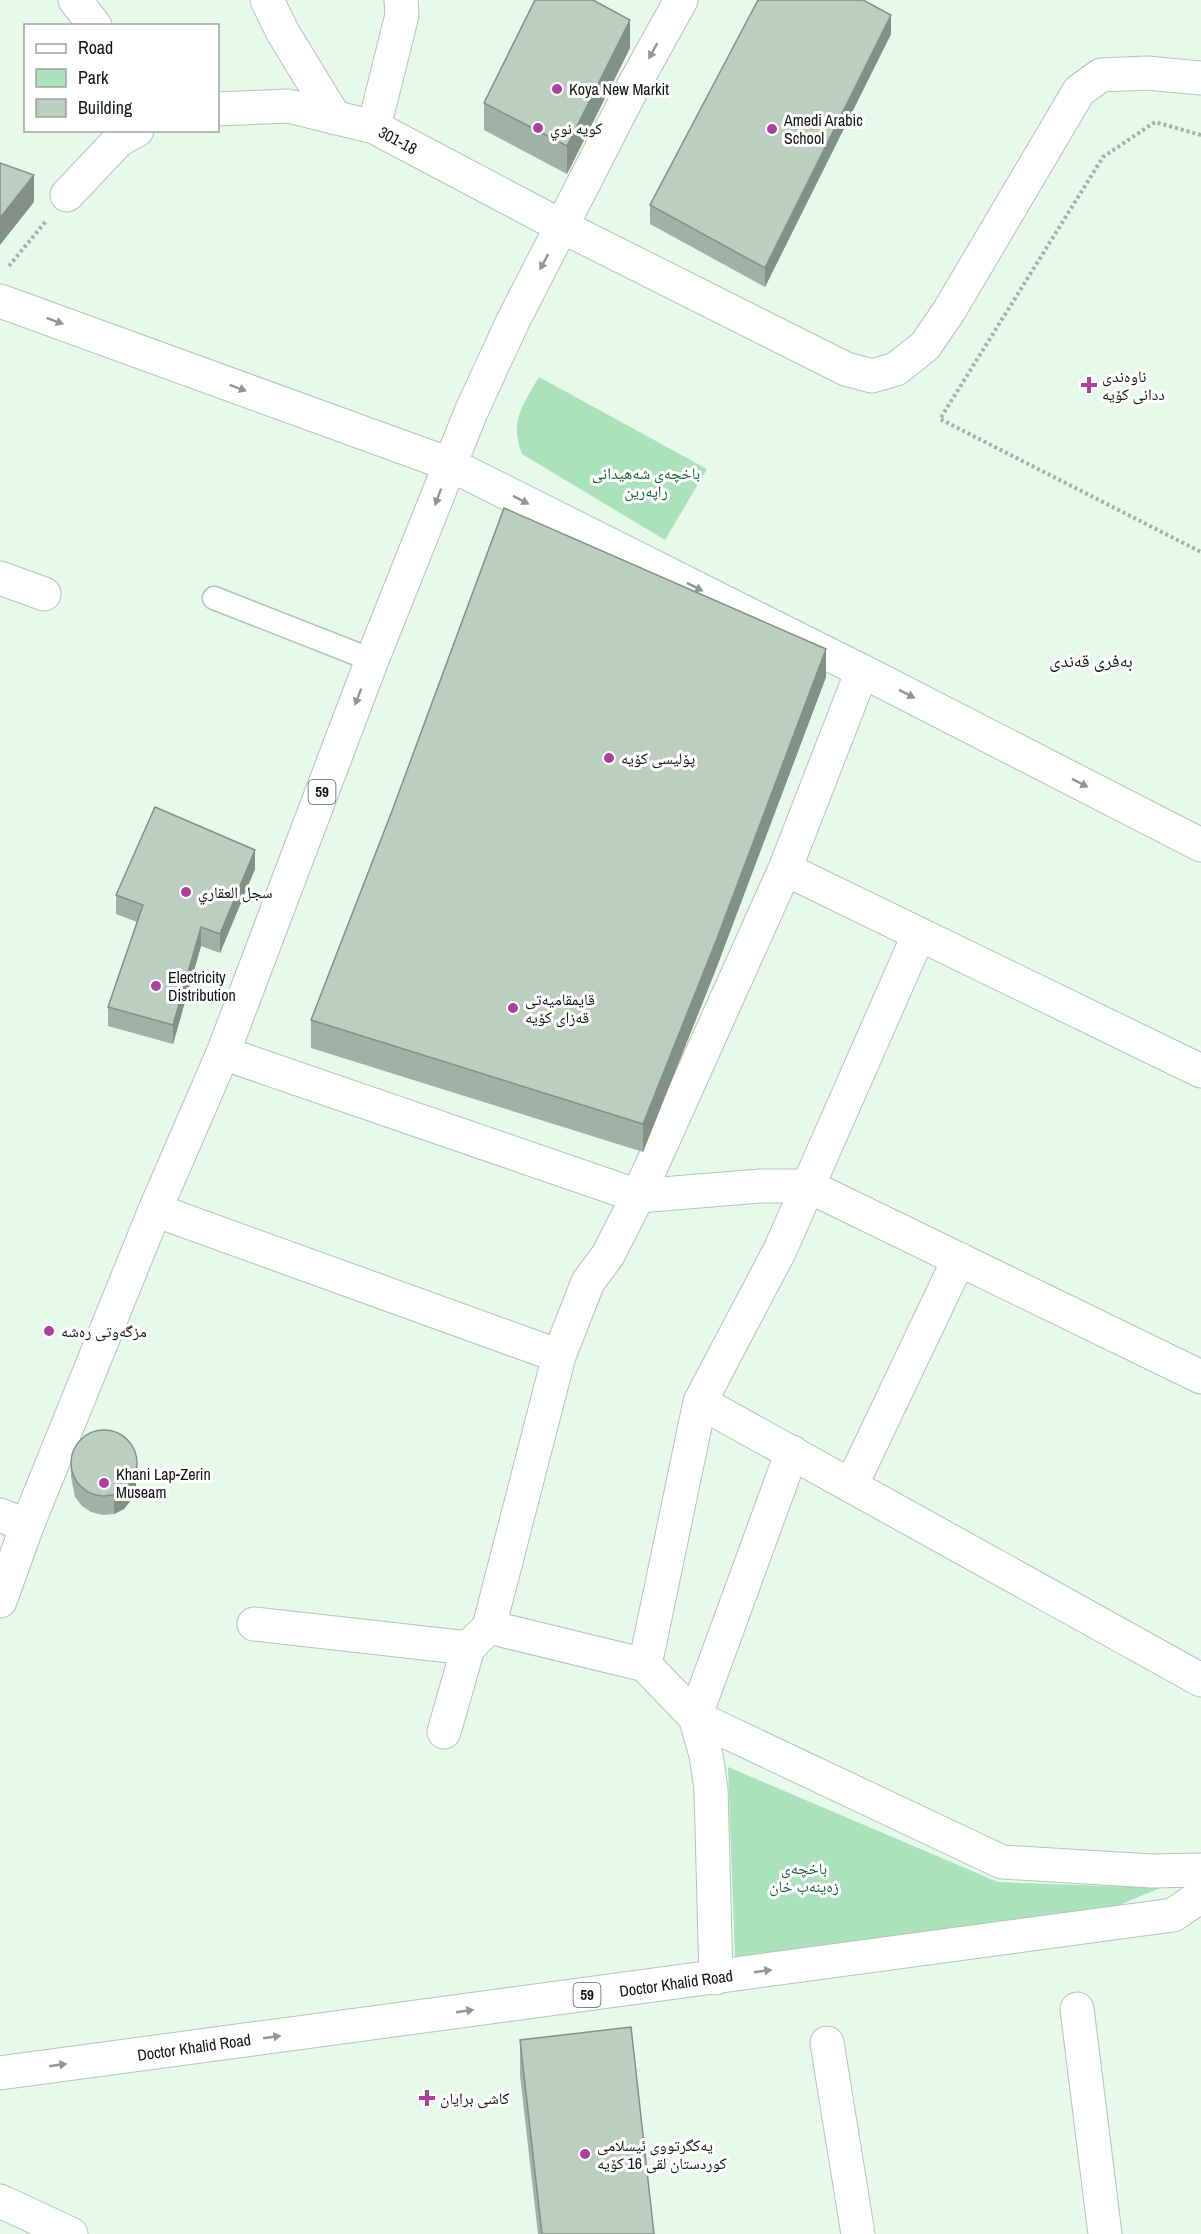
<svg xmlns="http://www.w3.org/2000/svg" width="1201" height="2234" viewBox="0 0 1201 2234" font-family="'Archivo Narrow','Noto Naskh Arabic',sans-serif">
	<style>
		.green { fill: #abe1bb }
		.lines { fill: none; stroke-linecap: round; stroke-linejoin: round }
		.service-casing { stroke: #b2c5b7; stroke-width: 25 }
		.minor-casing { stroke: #b2c5b7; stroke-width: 35 }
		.tertiary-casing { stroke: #b2c5b7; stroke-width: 35 }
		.primary-casing { stroke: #b2c5b7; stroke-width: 35 }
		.path { stroke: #a3b2a7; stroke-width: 4; stroke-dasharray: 3 3; stroke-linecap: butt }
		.service { stroke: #fff; stroke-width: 22 }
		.minor { stroke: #fff; stroke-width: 33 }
		.tertiary { stroke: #fff; stroke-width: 33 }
		.primary { stroke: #fff; stroke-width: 33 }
		.wall { fill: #a1b1a5 }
		.shaded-wall { fill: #839086 }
		.building { fill: #bbcec0; stroke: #839086; stroke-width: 1.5 }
		.oneway { fill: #939694 }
		.poi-dot { fill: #ad3f9e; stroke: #fff; stroke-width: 2 }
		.labels { text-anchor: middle; stroke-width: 6; stroke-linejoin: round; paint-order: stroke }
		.shield { fill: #fff; stroke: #575c58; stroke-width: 1.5 }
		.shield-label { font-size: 15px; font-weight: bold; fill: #0f1611 }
		.poi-label { font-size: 16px; fill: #0f1611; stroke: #fff; text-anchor: start }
		.street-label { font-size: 16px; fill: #0f1611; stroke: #fff }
		.park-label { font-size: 16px; fill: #196138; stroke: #fff }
		.neighbourhood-label { font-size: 18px; fill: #0f1611; stroke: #fff }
	</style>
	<rect width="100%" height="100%" fill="#e6f9eb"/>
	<path class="green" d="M539 377 707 469 665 540 522 454C509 421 523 405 539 377Z
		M728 1767 998 1882 1160 1888 1091 1917 735 1958Z"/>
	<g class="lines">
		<defs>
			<path id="service" d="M214 598 372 660"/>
			<path id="minor" d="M75 0 95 26
				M267 0 282 31 335 118
				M218 109 288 106 374 127 563 227 846 369 872 376 896 369 925 346 949 311 1079 91 1101 75 1147 73 1201 78
				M374 127 402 15 401 0
				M67 195 119 140 137 130
				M0 578 44 594
				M785 869 1201 1071
				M223 1053 638 1196 760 1186H808L1201 1377
				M155 1210 559 1356
				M700 1402 1201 1680
				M851 1486 959 1259
				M0 1515 27 1526
				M254 1624 468 1648
				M489 1627 645 1665 695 1717 1002 1862 1152 1871 1201 1870
				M645 1665 700 1402 780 1250 919 934
				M444 1732 468 1648 489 1627 559 1356 588 1282 608 1255 638 1196 785 869 862 671
				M716 1978 711 1789 706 1755 695 1717 792 1452
				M1077 2009 1105 2234
				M827 2043 858 2234
				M0 2201 71 2234"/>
			<path id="tertiary" d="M0 301 449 464 862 671 1201 845"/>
			<path id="primary" d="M0 1601 27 1526 155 1210 223 1053 372 660 471 412 513 321 634 85 681 0
				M0 2073 1173 1915 1201 1896"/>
		</defs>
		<use href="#service" class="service-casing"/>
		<use href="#minor" class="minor-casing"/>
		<use href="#tertiary" class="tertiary-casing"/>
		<use href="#primary" class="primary-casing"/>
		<path class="path" d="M1201 135 1155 122 1103 157 940 419 1201 552
			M9 266 46 221"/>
		<use href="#service" class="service"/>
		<use href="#minor" class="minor"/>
		<use href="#tertiary" class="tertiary"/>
		<use href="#primary" class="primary"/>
	</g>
	<path class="wall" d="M891 34 765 287 650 224V205Z
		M630 48 567 174 484 130V103Z
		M826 677 716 969 643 1152 311 1048V1020Z
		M255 869 220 953 201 946 173 1044 108 1026V1007L137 922 116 914V895Z
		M71 1457 136 1490 131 1500 124 1509 114 1514 103 1515 91 1512 82 1506 75 1497 71 1477Z
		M520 2040 654 2234H538L520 2075Z"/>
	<path class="shaded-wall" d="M891 15V34L765 287V268Z
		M630 20V48L567 174V146Z
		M34 175V202L0 245V218Z
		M826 649V677L716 969 643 1152V1124Z
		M255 850V869L220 953V934Z
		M201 927V946L173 1044V1025Z
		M136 1471V1490L131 1500 124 1509 114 1514V1495Z"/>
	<path class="building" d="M535 0H593L630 20 567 146 484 103Z
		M758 0H863L891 15 765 268 650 205Z
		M0 163 34 175 0 218Z
		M504 508 826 649 716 941 643 1124 311 1020 392 811Z
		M155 807 255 850 220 934 201 927 173 1025 108 1007 143 905 116 895Z
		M71 1463a33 33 0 1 1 66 0a33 33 0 1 1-66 0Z
		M631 2027 654 2234H542L520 2040Z"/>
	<defs><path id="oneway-solid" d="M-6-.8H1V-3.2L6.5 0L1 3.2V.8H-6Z" transform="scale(1.5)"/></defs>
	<g class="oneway">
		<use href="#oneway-solid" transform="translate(653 51) rotate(119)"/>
		<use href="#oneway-solid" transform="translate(544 262) rotate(118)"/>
		<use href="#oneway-solid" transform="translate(55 321) rotate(20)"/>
		<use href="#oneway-solid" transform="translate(238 388) rotate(20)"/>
		<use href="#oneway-solid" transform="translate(438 497) rotate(110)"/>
		<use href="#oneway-solid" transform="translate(521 500) rotate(27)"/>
		<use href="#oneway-solid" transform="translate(695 587) rotate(27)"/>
		<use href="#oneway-solid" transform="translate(907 694) rotate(27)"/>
		<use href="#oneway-solid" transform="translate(358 697) rotate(111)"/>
		<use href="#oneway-solid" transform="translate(1080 783) rotate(27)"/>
		<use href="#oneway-solid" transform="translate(763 1971) rotate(-8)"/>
		<use href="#oneway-solid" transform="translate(465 2011) rotate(-8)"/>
		<use href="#oneway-solid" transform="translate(272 2037) rotate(-8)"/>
		<use href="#oneway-solid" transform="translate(58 2065) rotate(-8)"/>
	</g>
	<g class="poi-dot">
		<circle cx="557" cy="89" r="6"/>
		<circle cx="538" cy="128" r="6"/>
		<circle cx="772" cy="129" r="6"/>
		<path d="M1086 376h6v6h6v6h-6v6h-6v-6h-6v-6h6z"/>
		<circle cx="609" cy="758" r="6"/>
		<circle cx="186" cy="892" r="6"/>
		<circle cx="156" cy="986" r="6"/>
		<circle cx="513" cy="1008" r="6"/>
		<circle cx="49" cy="1331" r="6"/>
		<circle cx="104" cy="1483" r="6"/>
		<path d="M424 2089h6v6h6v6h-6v6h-6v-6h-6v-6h6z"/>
		<circle cx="585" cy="2154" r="6"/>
	</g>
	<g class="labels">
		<g class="shield">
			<rect x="308.5" y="780" width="27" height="24" rx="4.5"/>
			<rect x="573.5" y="1983" width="27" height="24" rx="4.5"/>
		</g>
		<g class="shield-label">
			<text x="322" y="797">59</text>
			<text x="587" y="2000">59</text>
		</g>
		<g class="poi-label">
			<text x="569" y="95">Koya New Markit</text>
			<text x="784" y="126">Amedi Arabic<tspan x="784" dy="18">School</tspan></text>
			<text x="550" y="134">كويه نوي</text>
			<text x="1102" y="382">ناوەندی<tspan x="1102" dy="18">ددانی کۆیە</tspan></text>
			<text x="621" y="764">پۆلیسی كۆیه‌</text>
			<text x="198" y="898">سجل العقاري</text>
			<text x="168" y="983">Electricity<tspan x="168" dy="18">Distribution</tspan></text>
			<text x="525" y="1005">قایمقامیه‌تی<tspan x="525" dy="18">قه‌زای كۆیه‌</tspan></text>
			<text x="61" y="1337">مزگەوتی رەشە</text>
			<text x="116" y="1480">Khani Lap-Zerin<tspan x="116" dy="18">Museam</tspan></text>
			<text x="440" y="2104">كاشی برایان</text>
			<text x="597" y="2151">يه‌كگرتووی ئیسلامی<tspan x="597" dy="18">كوردستان لقی 16 كۆیه‌</tspan></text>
		</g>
		<g class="street-label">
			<text transform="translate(398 140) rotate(28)" y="6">301-18</text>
			<text transform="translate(676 1983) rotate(-8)" y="6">Doctor Khalid Road</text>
			<text transform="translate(194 2047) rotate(-8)" y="6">Doctor Khalid Road</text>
		</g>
		<g class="park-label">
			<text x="646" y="479">باخچه‌ی شه‌هیدانی<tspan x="646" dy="18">راپه‌رین</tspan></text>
			<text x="804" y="1874">باخچه‌ی<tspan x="804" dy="18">زه‌ینه‌ب خان</tspan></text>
		</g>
		<g class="neighbourhood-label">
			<text x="1091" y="667">بەفری قەندی</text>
		</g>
	</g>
	<rect x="24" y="24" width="195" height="108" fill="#ffffff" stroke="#9fa2a0" stroke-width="1.5"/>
	<rect x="36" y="44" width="30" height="9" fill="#ffffff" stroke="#9fa2a0" stroke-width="1.5"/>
	<text x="78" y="54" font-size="18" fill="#0f1611">Road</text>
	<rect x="36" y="69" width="30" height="18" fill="#abe1bb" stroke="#9fa2a0" stroke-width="1.5"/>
	<text x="78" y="84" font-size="18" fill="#0f1611">Park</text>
	<rect x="36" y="99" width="30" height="18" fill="#bbcec0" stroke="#9fa2a0" stroke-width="1.5"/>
	<text x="78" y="114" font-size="18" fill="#0f1611">Building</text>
</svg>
